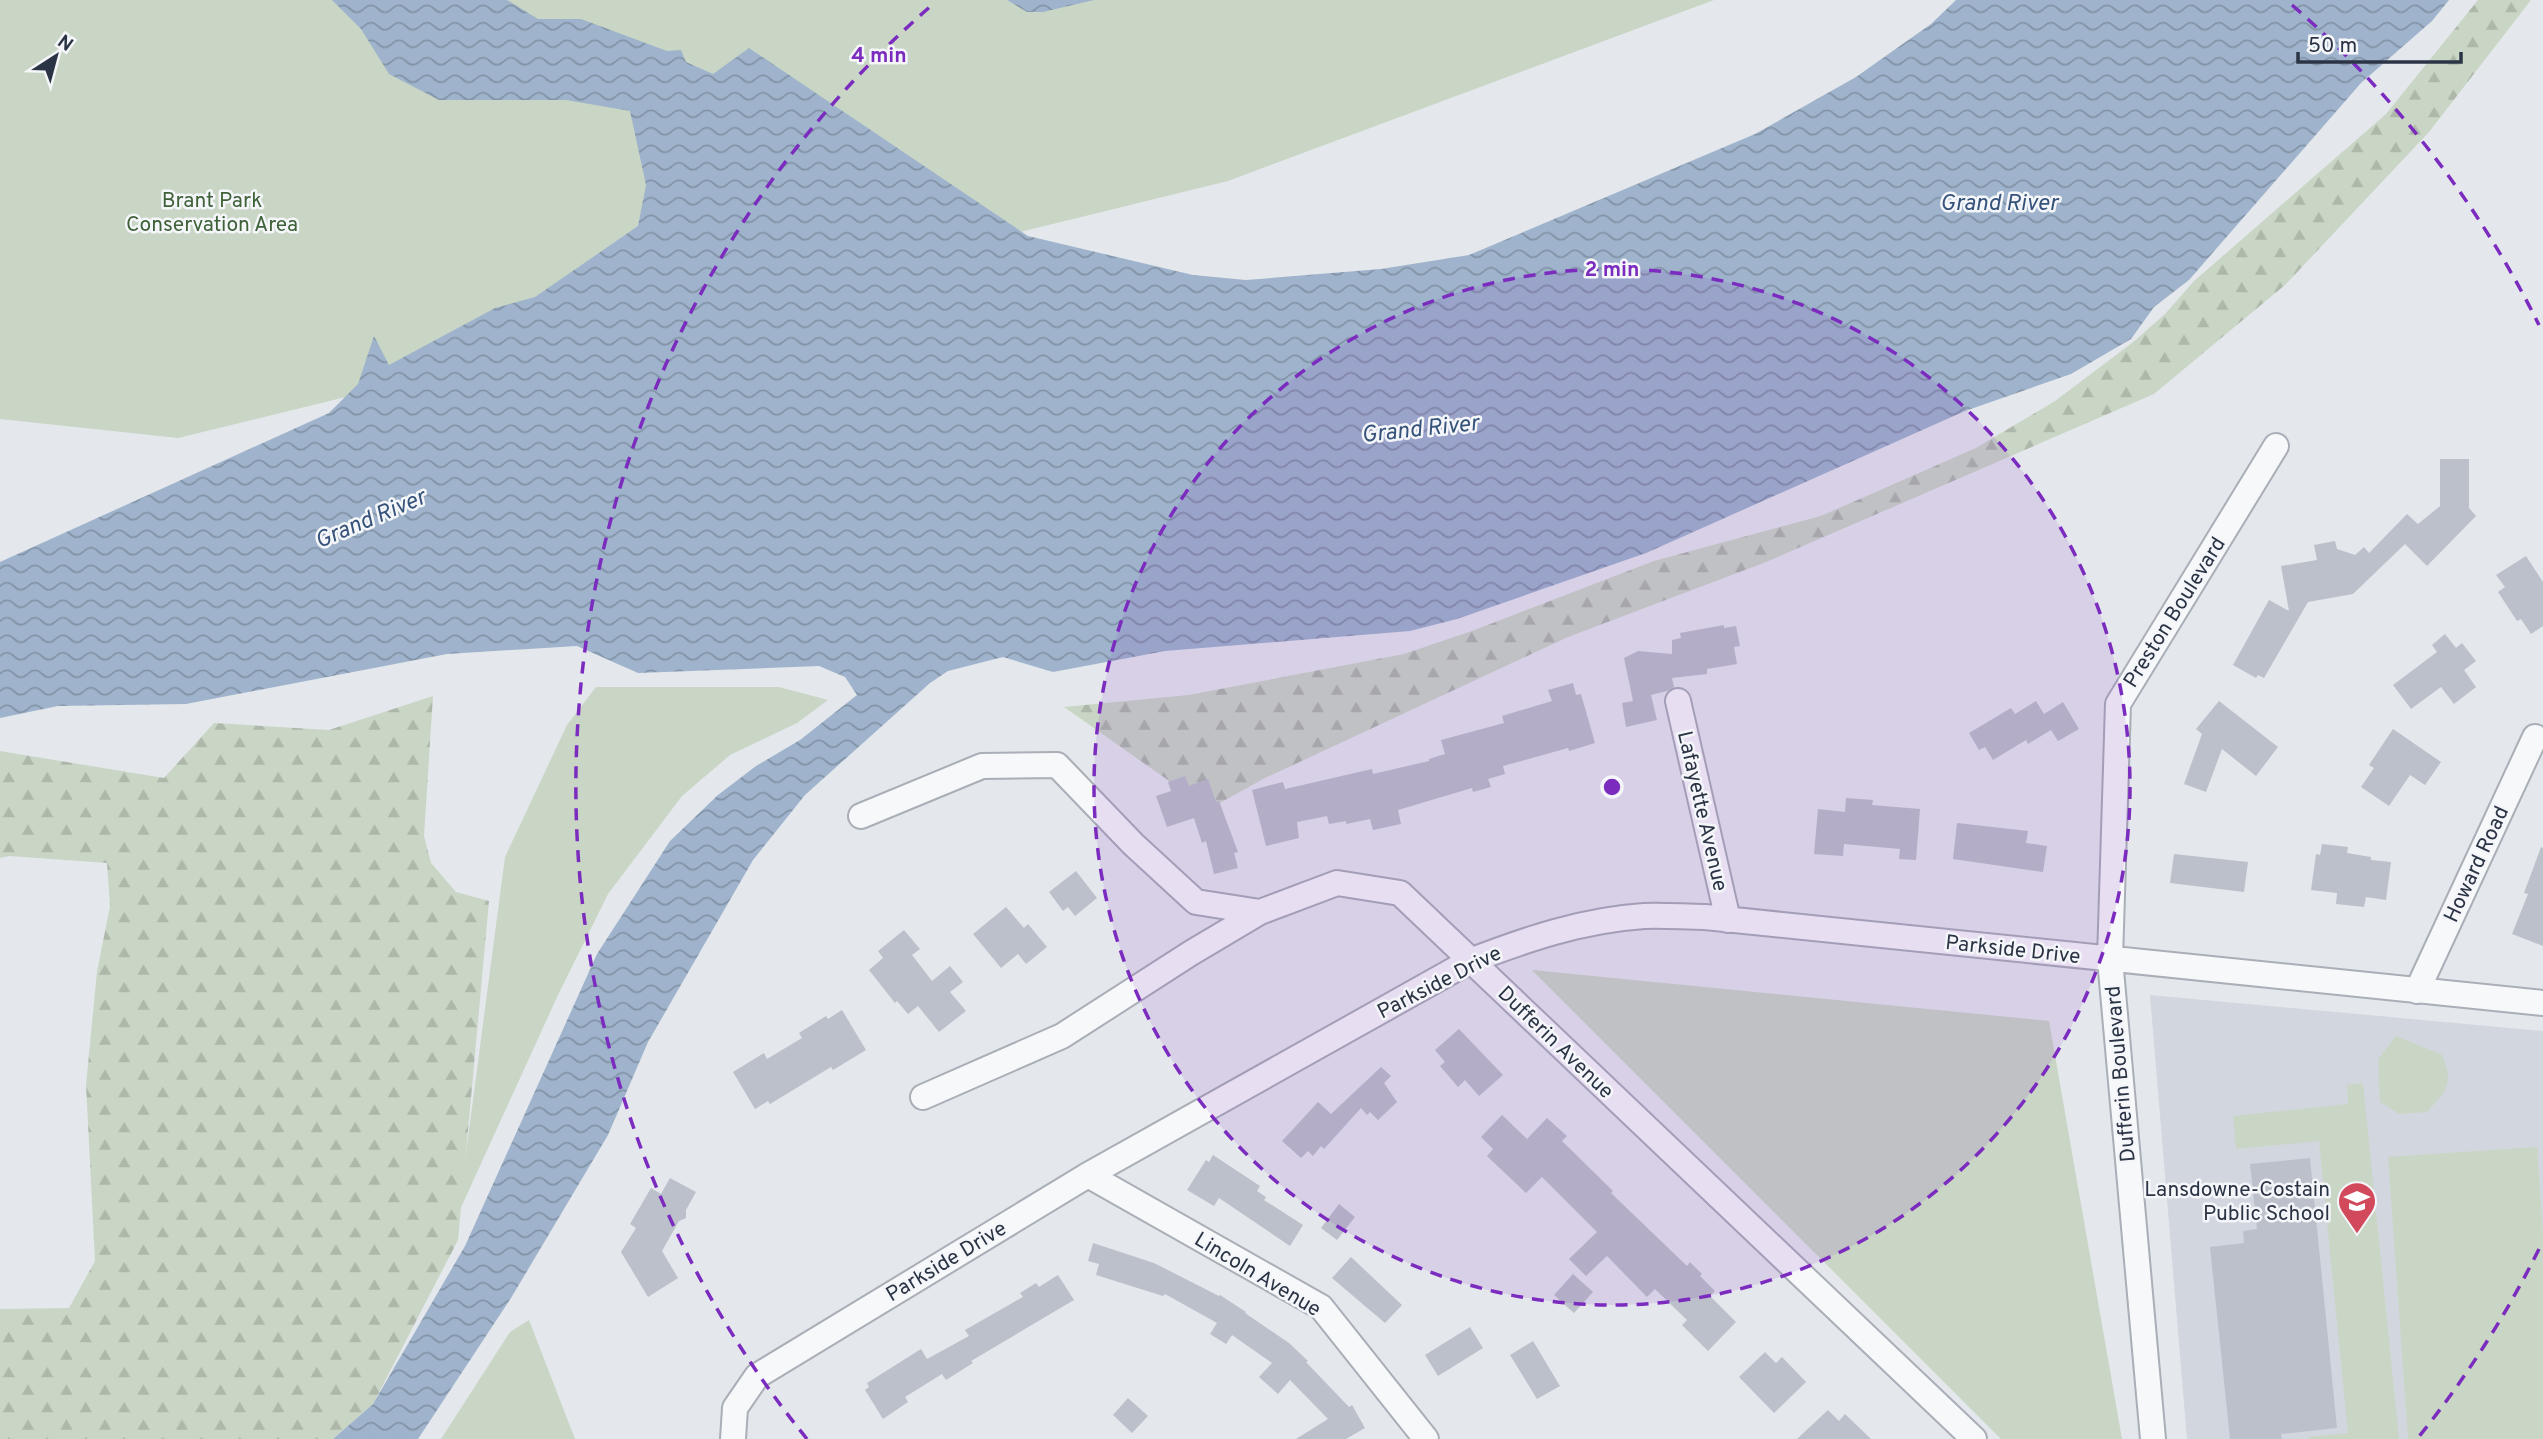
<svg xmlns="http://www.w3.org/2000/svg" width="2543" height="1439" viewBox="0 0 2543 1439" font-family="Overpass,sans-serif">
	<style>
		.built { fill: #d2d6de }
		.forest { fill: url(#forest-firs) }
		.park { fill: #c9d6c5 }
		.water { fill: url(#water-waves) }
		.building { fill: #bbc0ca }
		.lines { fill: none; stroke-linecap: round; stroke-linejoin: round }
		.minor-casing { stroke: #a9aeb7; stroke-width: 28 }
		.minor { stroke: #f7f8fa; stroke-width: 24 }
		.ring { fill: none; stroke: #7b2cbf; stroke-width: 3.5; stroke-dasharray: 12 9 }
		.labels { text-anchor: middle; stroke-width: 5; stroke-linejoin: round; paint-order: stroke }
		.park-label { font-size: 21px; fill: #3f6138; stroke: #f4f6f9 }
		.street-label { font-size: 21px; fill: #2b3445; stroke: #f4f6f9 }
		.poi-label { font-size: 21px; fill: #2b3445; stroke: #f4f6f9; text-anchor: end }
		.water-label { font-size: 23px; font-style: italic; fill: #34527a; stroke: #f4f6f9 }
		.centre { fill: #7b2cbf; stroke: #f4f6f9; stroke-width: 3.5 }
		.ring-label { font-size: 21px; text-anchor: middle; font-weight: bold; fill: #7b2cbf; stroke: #f4f6f9; stroke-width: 5; stroke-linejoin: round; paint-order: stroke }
	</style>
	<defs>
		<pattern id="forest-firs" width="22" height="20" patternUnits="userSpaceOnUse" patternTransform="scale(1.75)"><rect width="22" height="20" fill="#c9d6c5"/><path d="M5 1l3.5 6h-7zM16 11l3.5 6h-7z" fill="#adb8ab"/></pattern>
		<pattern id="water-waves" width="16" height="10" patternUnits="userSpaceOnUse" patternTransform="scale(1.75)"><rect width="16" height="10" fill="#9fb4cc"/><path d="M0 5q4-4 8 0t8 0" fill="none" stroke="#8293a7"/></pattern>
	</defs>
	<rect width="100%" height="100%" fill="#e4e7ec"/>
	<path class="built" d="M2150 995 2543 1031V1439H2187Z"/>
	<path class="forest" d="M2478 0H2531L2429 132 2285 285 2154 394 1766 562 1568 637 1263 779 1209 809 1064 707 1189 695 1404 654 1472 631 1654 561 1821 516 1976 448 2055 401 2132 343 2165 314 2194 281 2386 114Z
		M433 696 424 836 431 863 456 892 489 901 458 1240 373 1404 333 1439H0V1309L69 1308 95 1261 86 1085 97 972 110 906 107 863 9 856 0 858V751L164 778 214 723 329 730Z"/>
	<path class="park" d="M0 0H1714L1228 181 178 438 0 419Z
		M596 687H779L828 700 797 723 730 755 682 796 608 894 558 995 458 1214 505 857 567 725Z
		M1532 970 2049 1021 2122 1439H2001Z
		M2396 1036 2442 1055C2454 1084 2447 1090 2427 1112L2399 1114 2380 1102 2378 1059Z
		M2363 1083 2399 1439H2309V1437L2348 1433 2319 1141 2236 1149 2233 1116 2348 1104 2347 1085Z
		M2537 1147 2543 1237V1439H2408L2388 1157Z
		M529 1320 575 1439H441L510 1332Z"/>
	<path class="water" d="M332 0H507L538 19H581L667 51 681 50 686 62 713 74 749 48 1028 236 1193 275 1246 280 1381 269 1469 255 1755 134 1856 77 1931 24 1956 0H2449L2432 21 2361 83 2189 280 2154 307 2131 339 2071 374 1965 411 1646 553 1457 619 1410 631 1165 651 1053 672 1003 657 948 671 930 683 805 795 753 860 648 1042 608 1135 511 1298 418 1439H333L373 1404 465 1246 597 954 670 841 718 795 756 766 800 740 857 695 845 677 819 666 638 673 577 646 447 654 186 704 58 706 0 718V562L329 413 358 384 374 336 389 365 495 308 535 297 638 226 646 185 630 111 566 100H439L389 74 361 29Z
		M1007 0H1094L1043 12H1027Z"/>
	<path class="building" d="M2440 459H2469V508L2476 516 2427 566 2405 544 2353 594 2308 602 2264 678 2258 675 2256 678 2233 665 2269 600 2289 611 2281 566 2317 560 2314 545 2335 541 2337 549 2355 555 2364 547 2369 553 2407 514 2418 524 2440 506Z
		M2526 556 2543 582V626L2531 634 2521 619 2517 621 2498 592 2505 587 2496 575Z
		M1724 625V628L1736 626 1740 646 1734 647 1737 664 1707 669V674L1672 678 1674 687 1667 691 1651 695 1657 720 1626 727 1622 703 1633 701 1624 658 1638 651 1672 654V640L1681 638 1680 633Z
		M2445 634 2456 648 2462 643 2476 661 2464 670 2476 687 2454 704 2441 687 2411 709 2393 685 2437 652 2432 645Z
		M1573 683 1576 695 1581 694 1595 743 1569 751 1568 748 1503 766 1505 774 1488 779 1491 787 1473 792 1472 788 1398 810 1401 824 1373 830 1370 819 1346 824V821L1329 824 1327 816 1297 822 1299 838 1266 846 1252 790 1283 782 1285 789 1372 769 1373 774 1429 761V759L1445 754 1441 740 1504 723 1502 716 1552 701 1548 690Z
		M2036 701 2044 714 2063 702 2079 729 2058 741 2051 730 2028 744 2026 740 1993 760 1985 747 1979 750 1969 733 2011 708 2015 714Z
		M2219 701 2278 747 2256 776 2222 749 2206 792 2184 784 2202 734 2196 729Z
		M2393 729 2441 762 2425 785 2410 775 2389 806 2361 787 2374 768 2369 765Z
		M1185 776 1189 786 1208 779 1216 802 1219 801 1238 852 1234 853 1238 868 1214 874 1206 841 1202 843 1194 818 1167 827 1156 796 1171 791 1168 782Z
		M1846 798 1873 800 1872 805 1920 809 1916 860 1899 859 1900 849 1844 844 1843 856 1814 854 1818 809 1845 812Z
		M1957 823 2028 831 2026 843 2047 846 2043 872 1953 859Z
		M2322 844 2348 847 2347 853 2371 857V860L2391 862 2386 900 2366 897 2364 907 2336 904 2337 893 2311 890 2316 854 2320 855Z
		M2541 847 2543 848V946L2512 934 2528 894 2524 893Z
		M2174 854 2248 862 2244 892 2170 883Z
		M1076 871 1097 898 1075 916 1068 907 1063 911 1049 892Z
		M1006 907 1024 928 1028 924 1047 947 1026 964 1018 954 1001 968 973 934Z
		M904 930 920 949 912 955 932 981 950 966 963 982 950 992 966 1011 939 1032 918 1006 908 1014 897 1001 895 1003 869 970 883 958 878 951Z
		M842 1010 866 1050 833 1070 831 1067 770 1104 768 1101 755 1109 733 1072 764 1053 767 1059 802 1038 799 1033 826 1016 828 1019Z
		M1459 1029 1503 1075 1479 1096 1465 1080 1458 1087 1440 1066 1445 1062 1435 1050Z
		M1381 1067 1391 1076 1384 1083 1397 1102 1378 1120 1370 1112 1367 1115 1361 1108 1324 1149 1321 1146 1313 1156 1308 1151 1301 1158 1282 1141 1318 1102 1331 1114Z
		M1502 1115 1527 1139 1547 1118 1567 1136 1562 1141 1613 1191 1611 1193 1687 1266 1690 1262 1702 1274 1700 1276 1715 1291 1710 1296 1736 1322 1708 1351 1682 1325 1687 1320 1655 1289 1647 1297 1607 1256 1586 1276 1569 1259 1597 1232 1542 1177 1526 1193 1487 1156 1493 1149 1481 1137Z
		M1213 1155 1260 1186 1257 1191 1266 1197 1264 1200 1303 1225 1290 1246 1219 1198 1214 1206 1187 1190 1206 1160 1209 1162Z
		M2310 1158 2337 1428 2281 1434 2282 1439H2230L2210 1247 2244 1243 2243 1231 2257 1229 2250 1164Z
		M670 1178 696 1192 686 1210V1218L679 1221 662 1251 678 1278 648 1297 621 1252 636 1228 630 1224 651 1188 661 1194Z
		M1339 1204 1355 1217 1337 1240 1321 1228Z
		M1093 1243 1154 1263 1219 1296 1220 1295 1246 1312 1245 1313 1289 1343 1308 1361 1306 1362 1349 1407 1352 1405 1365 1428 1346 1439H1296L1328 1419 1290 1380 1278 1394 1259 1377 1272 1363 1232 1335 1226 1344 1210 1334 1217 1323 1165 1294 1163 1296 1096 1275 1099 1264 1088 1261Z
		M1351 1257 1402 1305 1385 1323 1332 1278Z
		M1573 1274 1593 1292 1574 1313 1554 1295Z
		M1058 1275 1074 1300 971 1361 973 1363 946 1380 942 1374 905 1397 908 1402 883 1419 865 1390 869 1387 867 1383 921 1349 927 1359 969 1336 965 1330 1023 1297 1020 1293 1036 1283 1039 1287Z
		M1470 1327 1483 1348 1438 1376 1425 1355Z
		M1533 1341 1560 1386 1537 1399 1510 1355Z
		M1765 1352 1776 1363 1782 1357 1806 1382 1774 1413 1739 1377Z
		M1128 1398 1148 1416 1132 1433 1113 1415Z
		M1828 1410 1839 1421 1845 1414 1871 1439H1797Z"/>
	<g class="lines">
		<defs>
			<path id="minor" d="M1678 701 1728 920
				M861 816 982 766 1057 765 1133 844 1196 902 1260 912 1337 883 1400 893 1974 1439
				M2417 991 2535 737
				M923 1097 1062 1036 1191 953 1260 912
				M1088 1175 1321 1307 1426 1439
				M733 1439 735 1408 757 1376 1088 1175 1470 961C1527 939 1583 920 1644 916 1664 915 1685 917 1705 917L2543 1003
				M2153 1439 2110 959 2118 704 2276 446"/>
		</defs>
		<use href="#minor" class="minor-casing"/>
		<use href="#minor" class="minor"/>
	</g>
	<circle cx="1612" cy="787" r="518" fill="#7b2cbf" fill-opacity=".12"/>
	<g class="ring">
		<circle cx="1612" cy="787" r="518"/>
		<path d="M2539 1249A1036 1036 0 0 1 2417 1439M807 1439A1036 1036 0 0 1 932 5M2292 5A1036 1036 0 0 1 2539 325"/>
	</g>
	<defs>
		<symbol id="school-pin" viewBox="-11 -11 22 30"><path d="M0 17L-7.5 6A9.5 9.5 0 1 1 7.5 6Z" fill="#d1495b" stroke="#f4f6f9"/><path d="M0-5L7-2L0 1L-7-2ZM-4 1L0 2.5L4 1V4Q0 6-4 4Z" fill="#fff"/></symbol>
	</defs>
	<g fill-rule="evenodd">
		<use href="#school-pin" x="2335" y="1179" width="44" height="60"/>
	</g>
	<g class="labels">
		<g class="park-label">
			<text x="212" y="207">Brant Park<tspan x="212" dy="24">Conservation Area</tspan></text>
		</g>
		<g class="street-label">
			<text transform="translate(2174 612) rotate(-58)" y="7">Preston Boulevard</text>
			<text transform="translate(1703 811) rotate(77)" y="7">Lafayette Avenue</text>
			<text transform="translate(2476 864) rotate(-65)" y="7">Howard Road</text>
			<text transform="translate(2013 949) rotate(6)" y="7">Parkside Drive</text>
			<text transform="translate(1439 982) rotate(-27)" y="7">Parkside Drive</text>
			<text transform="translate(1556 1042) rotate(44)" y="7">Dufferin Avenue</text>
			<text transform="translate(2120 1074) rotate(-95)" y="7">Dufferin Boulevard</text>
			<text transform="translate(946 1261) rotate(-31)" y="7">Parkside Drive</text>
			<text transform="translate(1258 1274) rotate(31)" y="7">Lincoln Avenue</text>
		</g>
		<g class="poi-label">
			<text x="2330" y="1196">Lansdowne-Costain<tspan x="2330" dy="24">Public School</tspan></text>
		</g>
		<g class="water-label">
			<text x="1999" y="210">Grand River</text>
			<text transform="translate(1420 428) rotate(-6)" y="8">Grand River</text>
			<text transform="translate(370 518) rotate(-23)" y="8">Grand River</text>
		</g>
	</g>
	<circle cx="1612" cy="787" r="10" class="centre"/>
	<g class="ring-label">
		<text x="879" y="62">4 min</text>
		<text x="1612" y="276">2 min</text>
	</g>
	<g transform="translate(56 56) rotate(36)" stroke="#f4f6f9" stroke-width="5" paint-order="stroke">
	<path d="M0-5L12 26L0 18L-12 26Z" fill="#2b3445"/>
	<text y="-10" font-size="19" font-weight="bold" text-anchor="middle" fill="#2b3445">N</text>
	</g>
	<path d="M2298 52v10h163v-10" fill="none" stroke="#2b3445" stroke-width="3.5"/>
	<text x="2308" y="52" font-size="21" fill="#2b3445" stroke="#f4f6f9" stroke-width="5" paint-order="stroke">50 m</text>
</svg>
